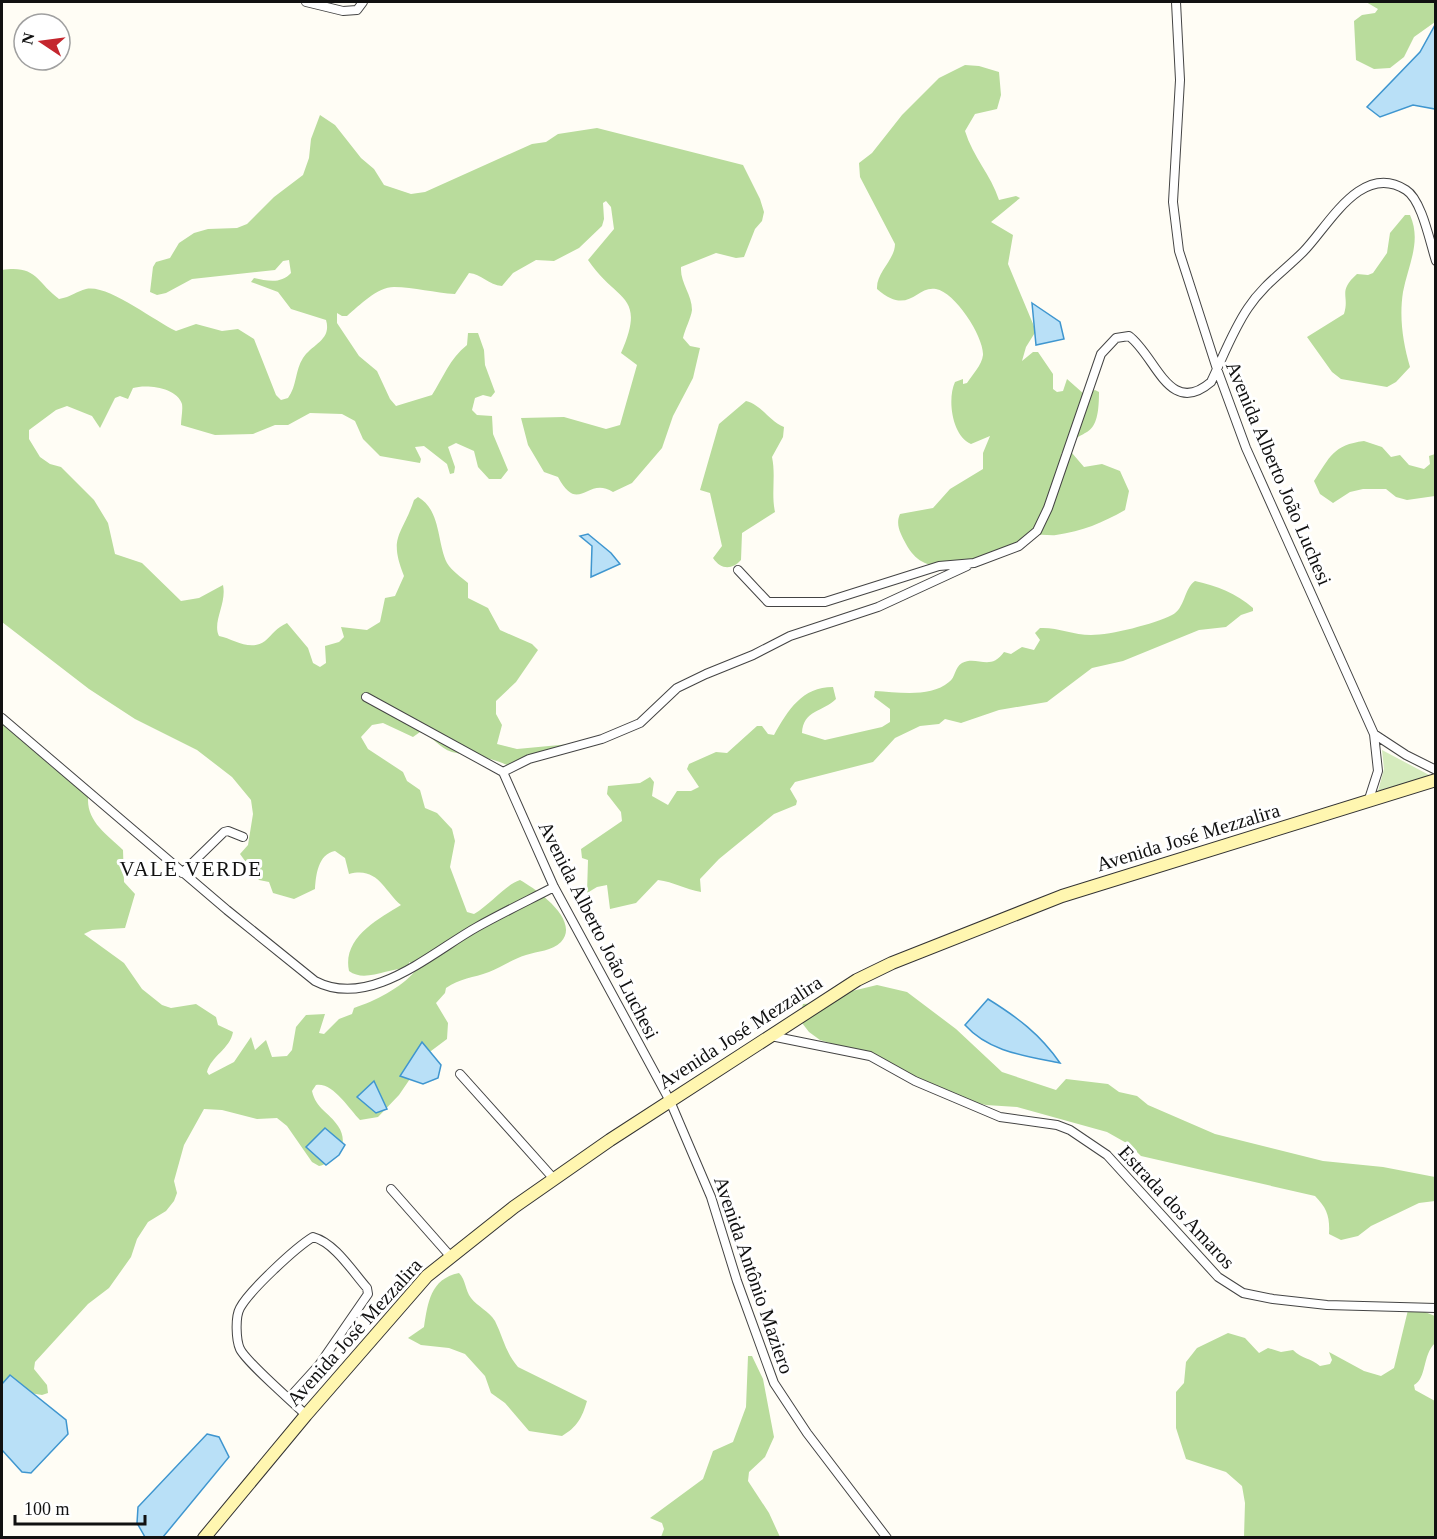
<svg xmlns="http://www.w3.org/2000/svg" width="1437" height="1539" viewBox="0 0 1437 1539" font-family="'Times New Roman',serif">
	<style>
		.green { fill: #d5ebbd }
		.forest { fill: #b9dc9c }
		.water { fill: #b9e0f7; stroke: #3f96cf; stroke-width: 1.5 }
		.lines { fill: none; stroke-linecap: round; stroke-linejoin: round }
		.minor-casing { stroke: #444; stroke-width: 10 }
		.secondary-casing { stroke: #333; stroke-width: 14 }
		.minor { stroke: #fff; stroke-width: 8 }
		.secondary { stroke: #fff6b0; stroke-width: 12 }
		.labels { text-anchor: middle; stroke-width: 6; stroke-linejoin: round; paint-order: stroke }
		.street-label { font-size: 20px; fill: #111; stroke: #fff }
		.neighbourhood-label { font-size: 21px; letter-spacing: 1.5px; fill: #111; stroke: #fff }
	</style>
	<rect width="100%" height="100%" fill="#fffdf5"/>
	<path class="green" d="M1382 750 1431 776 1378 791 1384 769Z"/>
	<path class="forest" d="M1366 2H1435V22L1414 37 1404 57 1390 68 1374 69 1356 60 1354 21 1362 15 1375 13 1378 9Z
		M965 65 979 66 999 72 1001 95 997 109 975 114 965 131C973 157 991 175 999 200L1016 196 1020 198 991 222 1013 235 1008 264 1036 331 1026 347 1022 361 1033 352H1038L1053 374V389L1057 392 1063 391 1067 379 1084 394 1095 390 1099 392C1099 446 1081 423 1061 454L1072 453 1084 467 1102 464 1120 471 1129 491 1125 510C1102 523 1083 531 1056 535 1049 536 1041 533 1034 536 998 547 932 594 906 544 901 534 895 525 900 514L933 508 950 489 983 469V453L990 436 971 444C952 436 947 399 955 382L963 379V384L967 383C972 375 982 365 983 355 984 337 955 292 936 289 916 285 909 317 877 289 876 272 895 260 895 244L860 177 859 163 872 153 902 115 939 78Z
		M320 115 335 125 361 158 374 169 384 185 411 194 425 192 532 144 546 142 558 134 597 128 743 165 760 199 764 212 762 221 755 229 744 257 736 258 716 253 681 267C680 283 692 294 692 310 691 318 685 329 683 338L690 346 700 348 693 378 673 416 662 448 632 483 613 492C587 475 579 516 558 477L544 472 528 445 521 418 564 417 606 429 620 425 637 365 621 353C647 293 617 303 588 260L614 229 611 207 606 201 603 203 604 219 602 226 579 248 554 261 536 260 513 273 502 286C489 285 481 274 469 273L455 294C435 293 414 287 394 287 377 287 360 305 347 316H342L337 313V323L359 356 377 371 390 399 396 406 432 395C443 378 450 358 467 345L468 333H478L484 350 485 365 495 392 491 397 483 395 475 398 472 410 477 415 492 416 493 434 508 470 501 479H489L478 467 474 451 456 443 448 447 455 467 454 473 450 474 447 464 424 446 415 447 421 459 420 463 380 456 363 439 355 421 342 414 310 413 288 425H275L253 434 215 435 181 425C181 419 183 410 182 404 177 387 146 384 133 388L128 399 120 396 115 398 100 428 92 416 67 406 56 410 29 430V439L40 457 50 464 61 467 94 500 108 523 115 554 142 563 181 601 199 598 223 585C227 604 212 622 219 636 234 639 250 652 265 641 273 634 276 628 287 623L308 648 313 663 320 667 326 663 325 646 339 642 344 637 341 627 367 630 380 622 385 598 395 596 404 576C388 536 402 536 414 500L418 497C441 510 437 543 447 563 452 571 461 577 468 583V598L488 608 500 630 532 644 538 650 516 682 496 701V714L502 725 497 744 517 749 581 743 507 765C489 756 471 757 452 752 439 748 433 736 420 732L413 737 383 723 372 725 361 737 368 749 403 772 407 781 420 790 425 808 437 813 452 829 455 841 450 867 467 912 474 914C491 904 505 885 520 880 536 889 581 920 561 942 552 951 538 951 526 955 513 959 501 967 489 972 473 978 460 978 446 988L445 993 436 1003 448 1023 447 1039 427 1054 399 1095 378 1117 360 1120C349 1109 333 1082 316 1085L312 1091C316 1109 329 1112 338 1126 350 1143 338 1162 319 1166L312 1162 287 1126 277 1118 257 1119 222 1110 204 1109 184 1145 174 1181 177 1193 174 1201 166 1211 148 1222 137 1239 131 1257 109 1288 88 1304 35 1362 34 1369 47 1385 48 1393 42 1395 18 1391 2 1398V721L53 768 70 774 89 791C83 819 105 833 123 850L124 882 135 894 125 928 92 930 84 934 124 963 142 989 162 1005 171 1008 196 1004 216 1017 218 1025 233 1032C230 1049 211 1056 207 1072L209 1075 234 1062 251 1037 255 1050 266 1040 272 1057 287 1056 292 1050 296 1027 306 1015 325 1014 319 1033 324 1034 339 1019 352 1014 354 1008C375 1001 401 988 415 971L414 965 409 962V968C387 968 365 983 349 971 342 938 378 919 401 905 384 891 378 866 349 874L345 858 335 851C318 854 316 875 315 889L294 899 273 893 269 882 259 880 240 854 248 845 253 814 251 800 232 777 197 750 135 719 89 689 2 622V270C37 265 36 282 59 299 71 297 77 291 86 289 108 284 154 321 176 331L196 324 222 331 238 329 254 339 276 395 281 400 288 398C297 386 295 370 303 358 312 344 332 340 326 320L291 309 278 292 251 282 254 278C268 281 281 284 291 273L289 260 283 261 275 270 192 279 166 293 157 295 150 292 153 267 156 262 170 258 179 243 194 233 208 229 237 228 247 224 274 197 303 175 309 158 311 139Z
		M1405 215H1410C1422 242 1408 265 1403 292 1399 318 1403 343 1410 367L1396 382 1387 387 1341 379 1332 372 1307 337 1344 314C1350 295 1337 292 1357 274L1368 275 1373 273 1387 253 1390 233Z
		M746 401C762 405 769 421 784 427L783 437 772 457C776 476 771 493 775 512L742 533 741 560C732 570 721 570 713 558L722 546 710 493 700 490 719 424Z
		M1364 441 1382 447 1391 457 1400 455 1409 465 1424 469 1430 464 1429 456 1435 454V496L1407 500 1396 497 1386 489H1363L1350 492 1333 503 1320 494 1314 481C1330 457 1333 445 1364 441Z
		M1195 581C1217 586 1236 593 1253 608V611L1241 615 1226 627 1199 630 1123 661 1092 668 1047 702 999 710 961 723 945 719 939 724 920 726 895 738 873 762 795 782 790 789 797 801 796 805 774 814 719 859 700 879 701 892C685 889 674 882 658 880L636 903 610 909 607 885 597 887 587 893 588 860 582 858 581 849 622 821 621 812 607 794 608 786 640 783 650 777 654 782 652 796 668 805 677 791H691L699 787 687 769 689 764 716 752 727 753 757 726H762L768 734 774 735C788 710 802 687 833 687L836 699C823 712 803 710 802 733L825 740 882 727 890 722V709L874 697 875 691C898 692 930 698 949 682 956 677 954 668 962 663 977 655 990 672 1004 652L1011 654 1022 647 1034 650 1040 640 1035 633 1040 628C1057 627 1073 635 1091 635 1111 635 1154 624 1172 615 1185 609 1184 588 1195 581Z
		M877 985 907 992 956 1029 1002 1072 1056 1090 1066 1079 1108 1084 1119 1092 1137 1096 1148 1105 1215 1134 1323 1161 1383 1167 1435 1177V1201L1419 1203 1371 1226 1358 1236 1341 1240 1329 1234C1330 1217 1327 1208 1315 1196L1141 1156 1130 1145 1107 1132 1017 1107 986 1105 940 1094 918 1078 880 1058 820 1040 809 1032 799 1019 803 1004 819 1003 848 992Z
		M459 1273C466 1280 465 1290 471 1298 478 1307 489 1311 495 1321 503 1337 506 1354 518 1367L587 1401C582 1418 577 1427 562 1436L529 1431 505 1403 491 1393 485 1376 465 1354 449 1348 421 1345 408 1338 424 1327C428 1303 430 1279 459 1273Z
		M1408 1310H1420L1435 1316V1343C1422 1356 1427 1378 1414 1385L1415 1390 1435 1401V1537H1244L1245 1503 1242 1486 1226 1472 1186 1459 1176 1428V1392L1184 1383 1186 1362 1197 1348 1228 1333 1245 1338 1259 1353 1268 1348 1281 1352 1293 1350C1302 1359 1311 1358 1320 1366L1330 1364 1332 1360 1329 1352 1364 1371 1381 1376 1394 1368Z
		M748 1356H752L763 1379 774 1437 765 1457 749 1472 748 1481 769 1513 780 1537H661L664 1529 662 1523 650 1518 703 1479 713 1451 733 1442 746 1407Z"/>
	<path class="water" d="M1435 25V109L1413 105 1380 117 1367 107 1420 52Z
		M1032 303 1060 322 1064 339 1036 345Z
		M588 534 611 553 620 564 591 577 592 546 580 536Z
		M988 999C1017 1017 1040 1034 1060 1063 1026 1056 989 1052 965 1025Z
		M422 1042 441 1065 438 1078 423 1084 400 1076Z
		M374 1081 387 1109 376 1113 357 1097Z
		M325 1128 345 1145 339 1155 326 1165 306 1147Z
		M10 1375 66 1420 68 1434 31 1473 22 1472 2 1450V1384Z
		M207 1434 219 1437 229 1457 163 1537H145L137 1523 138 1507Z"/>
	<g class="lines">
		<defs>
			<path id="minor" d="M306 2 343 11 357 10 363 2
				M1176 2 1180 80 1173 202 1179 251 1217 369 1246 448 1374 734 1378 771 1368 802
				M738 570 768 602H825L939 566 974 563 1019 546 1037 531 1048 508 1101 354 1116 338 1129 336C1156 356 1169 418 1211 382 1223 357 1233 330 1248 308 1263 285 1284 271 1303 252 1328 227 1361 161 1406 190 1422 200 1430 243 1436 261
				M366 697 503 772
				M2 718 227 910 315 981C370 1010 432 952 477 927 502 913 529 900 554 887
				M1374 734 1406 755 1436 770
				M503 772 554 887 670 1101 711 1197 737 1281 774 1383 807 1433 887 1538
				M503 772 529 759 602 739 640 723 677 688 706 674 753 655 790 636 878 607 967 566
				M182 873 224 832 228 831 243 837
				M771 1036 870 1056 915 1081 1000 1117 1057 1125 1070 1130 1107 1155 1218 1277 1243 1293 1273 1299 1327 1305 1436 1308
				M460 1074 554 1179
				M391 1189 451 1257
				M289 1398 319 1365 368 1294 367 1288C352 1271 335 1243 313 1237 295 1248 249 1291 240 1308 235 1317 236 1340 240 1349 247 1363 292 1401 306 1415"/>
			<path id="secondary" d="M204 1538 306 1415 427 1276 514 1207 610 1140 857 980 892 963 1062 896 1436 780"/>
		</defs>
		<use href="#minor" class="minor-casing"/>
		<use href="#secondary" class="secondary-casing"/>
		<use href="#minor" class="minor"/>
		<use href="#secondary" class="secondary"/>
	</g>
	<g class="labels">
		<g class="street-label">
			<text transform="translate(1279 473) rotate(67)" y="7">Avenida Alberto João Luchesi</text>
			<text transform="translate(1188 837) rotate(-17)" y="7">Avenida José Mezzalira</text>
			<text transform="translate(599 930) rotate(63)" y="7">Avenida Alberto João Luchesi</text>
			<text transform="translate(740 1032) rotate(-33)" y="7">Avenida José Mezzalira</text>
			<text transform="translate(1177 1207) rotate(47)" y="7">Estrada dos Amaros</text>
			<text transform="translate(754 1275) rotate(71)" y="7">Avenida Antônio Maziero</text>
			<text transform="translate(354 1332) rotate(-48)" y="7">Avenida José Mezzalira</text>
		</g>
		<g class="neighbourhood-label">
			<text x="191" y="876">VALE VERDE</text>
		</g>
	</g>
	<rect width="1437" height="1539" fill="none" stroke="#111111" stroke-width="6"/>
	<g transform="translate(42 42) rotate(283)"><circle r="28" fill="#ffffff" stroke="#a0a0a0" stroke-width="1.5"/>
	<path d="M0-4.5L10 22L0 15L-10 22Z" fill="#c4262e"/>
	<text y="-9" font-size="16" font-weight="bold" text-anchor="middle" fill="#111111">N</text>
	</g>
	<path d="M15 1515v9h130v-9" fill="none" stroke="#111111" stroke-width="3"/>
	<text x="24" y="1515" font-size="18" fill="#111111" stroke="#ffffff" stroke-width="4.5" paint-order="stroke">100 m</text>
</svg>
